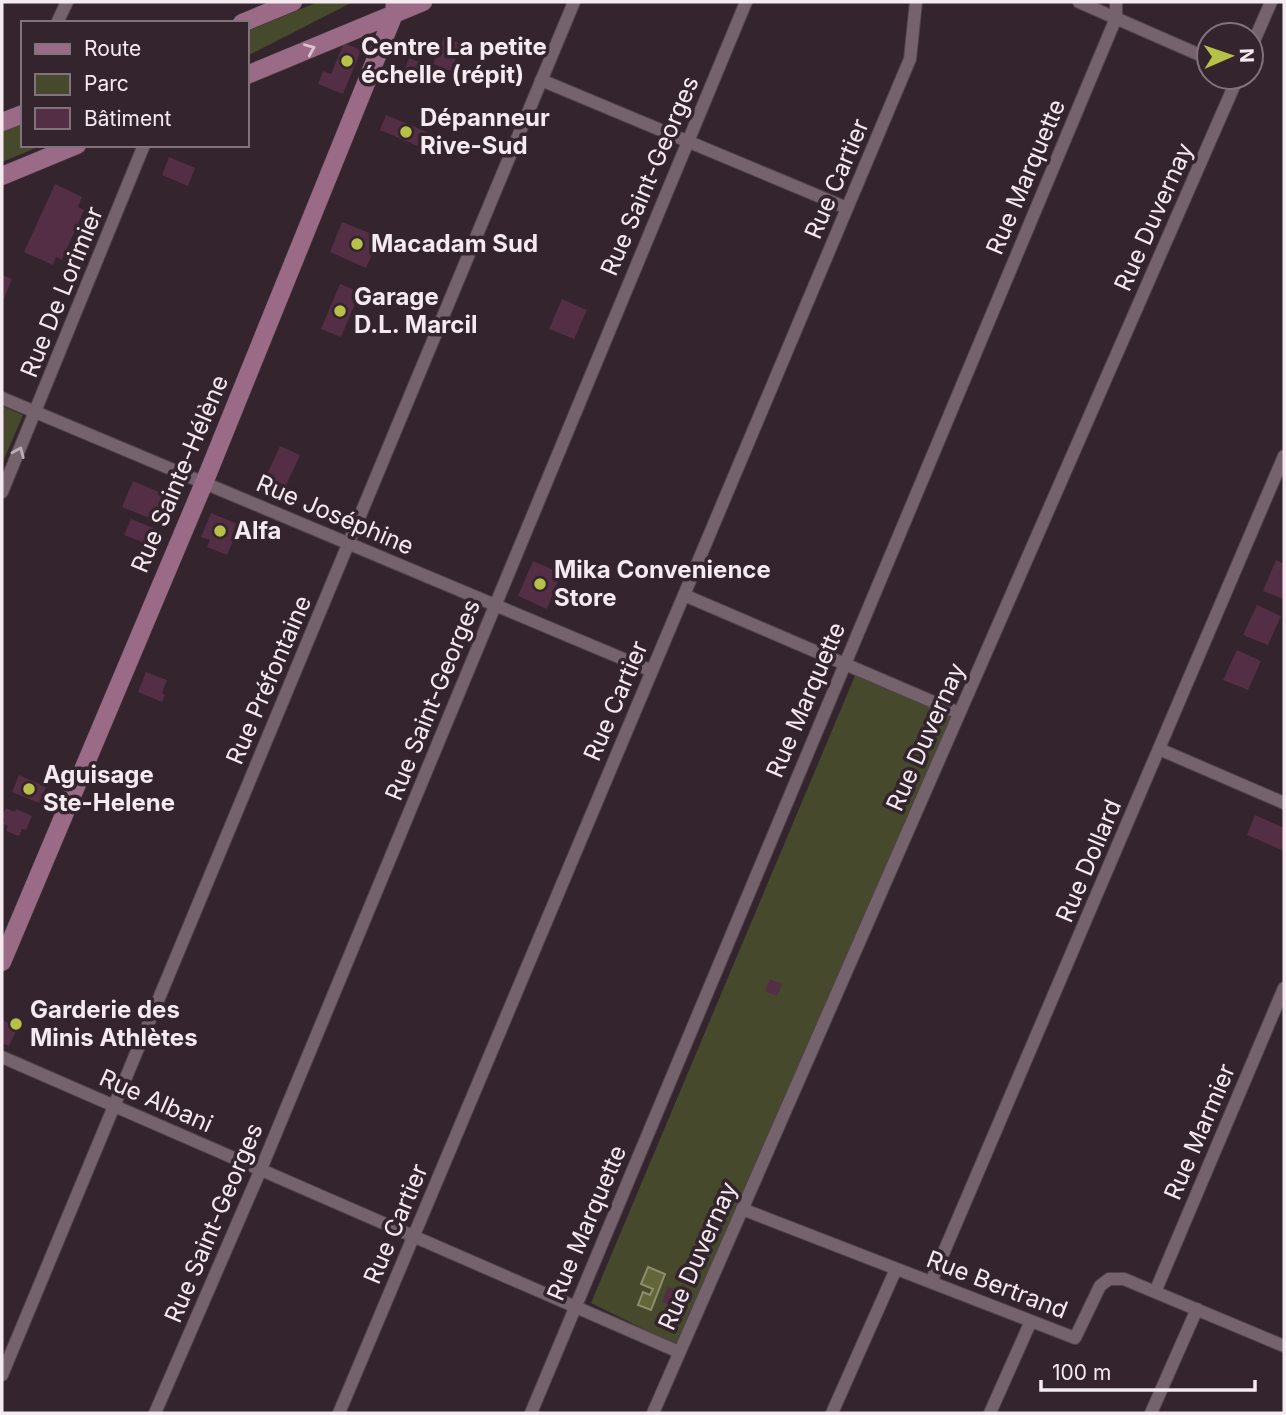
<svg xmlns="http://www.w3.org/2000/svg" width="1286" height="1415" viewBox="0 0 1286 1415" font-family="Inter,sans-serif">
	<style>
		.green { fill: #46492b }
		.water { fill: #626639; stroke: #8e8e70; stroke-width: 2 }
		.building { fill: #542e45 }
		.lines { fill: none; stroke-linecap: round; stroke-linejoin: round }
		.street-casing { stroke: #4f424a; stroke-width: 14 }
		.secondary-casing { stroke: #4f424a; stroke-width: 19 }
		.street { stroke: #74636c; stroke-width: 12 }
		.secondary { stroke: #9a6a87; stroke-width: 18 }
		.oneway { stroke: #dac4d0 }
		.oneway2 { stroke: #bbadb5 }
		.poi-dot { fill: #b7c147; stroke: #33242d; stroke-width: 2.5 }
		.labels { text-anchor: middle; stroke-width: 7; stroke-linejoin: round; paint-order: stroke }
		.poi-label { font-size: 24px; font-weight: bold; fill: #f5eaf0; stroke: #33242d; text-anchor: start }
		.street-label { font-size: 24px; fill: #f5eaf0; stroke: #33242d }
	</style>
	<rect width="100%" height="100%" fill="#33242d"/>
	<path class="green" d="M318 2H353L247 56V31Z
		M23 122V145H43L2 162V131Z
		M2 406 23 415 2 464Z
		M857 671 953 716 676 1345 591 1303Z"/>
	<path class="water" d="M648 1267 665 1274 651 1310 638 1305 643 1292 650 1295 653 1289 641 1284Z"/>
	<path class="building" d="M444 37 462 44 451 71 433 64Z
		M344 43 361 50 343 94 318 84 323 71 331 74Z
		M409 58 447 73 443 84 435 81 432 86 403 74Z
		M386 115 432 134 425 149 380 130Z
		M169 157 195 168 188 186 162 175Z
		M55 184 82 197 78 207 84 210 62 260 56 257 53 265 24 252Z
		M342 222 382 238 377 251 374 250 366 268 330 252Z
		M2 275 12 279 2 304Z
		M340 284 360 292 341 337 321 329Z
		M562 299 587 310 574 339 549 329Z
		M280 446 300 455 282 494 262 485Z
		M133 481 169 496 159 522 122 507Z
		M211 513 240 525 227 555 207 547 210 540 201 537Z
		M131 519 156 529 150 545 124 535Z
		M1276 560 1284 564V599L1263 591Z
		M533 561 561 573 547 609 518 596Z
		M1257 605 1281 616 1268 645 1243 635Z
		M1237 650 1261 661 1248 690 1223 680Z
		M146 672 167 680 162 693 165 695 162 702 138 692Z
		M19 775 46 787 39 803 12 792Z
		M6 808 15 812 16 809 32 816 26 830 22 829 19 836 6 831 8 826 3 824 5 819 2 817Z
		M1255 815 1284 828V851L1247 835Z
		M770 979 782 984 777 996 765 991Z
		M2 1020 18 1027 9 1046 2 1043Z
		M668 1287 676 1290 669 1305 662 1302Z"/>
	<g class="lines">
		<defs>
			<path id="street" d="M1079 2 1209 59
				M57 23 67 2
				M1251 48 1271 2
				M541 80 847 208
				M2 398 652 671
				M2 492 144 145
				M684 595 959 713
				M1159 749 1284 803
				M2 1057 679 1352
				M742 1209 1075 1338 1100 1286 1109 1279H1124L1284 1346
				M931 1282 1284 456
				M1155 1292 1284 988
				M2 1375 574 2
				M155 1413 261 1169 746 2
				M339 1413 910 59 916 2
				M531 1413 1116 18V2
				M653 1413 1238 77
				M832 1413 896 1269
				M990 1413 1031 1321
				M1151 1413 1197 1309"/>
			<path id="secondary" d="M242 23 293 2
				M247 75 423 2
				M2 122 23 114
				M2 176 77 145
				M2 962 204 483 394 14 395 2"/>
		</defs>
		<use href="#street" class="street-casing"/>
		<use href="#secondary" class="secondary-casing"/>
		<use href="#street" class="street"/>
		<use href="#secondary" class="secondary"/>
	</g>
	<defs><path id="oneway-chevron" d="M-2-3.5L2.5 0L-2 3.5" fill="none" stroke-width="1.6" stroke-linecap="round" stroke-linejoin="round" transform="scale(1.75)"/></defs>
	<use class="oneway" href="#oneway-chevron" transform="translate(310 49) rotate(-23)"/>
	<use class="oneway2" href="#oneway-chevron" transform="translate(19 452) rotate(-67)"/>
	<g class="poi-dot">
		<circle cx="347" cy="61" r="7"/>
		<circle cx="406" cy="132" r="7"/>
		<circle cx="357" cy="244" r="7"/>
		<circle cx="340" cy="311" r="7"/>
		<circle cx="220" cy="531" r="7"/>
		<circle cx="540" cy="584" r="7"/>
		<circle cx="29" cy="789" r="7"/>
		<circle cx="16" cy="1024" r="7"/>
	</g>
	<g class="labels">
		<g class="poi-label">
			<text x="361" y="55">Centre La petite<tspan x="361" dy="28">échelle (répit)</tspan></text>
			<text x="420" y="126">Dépanneur<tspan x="420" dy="28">Rive-Sud</tspan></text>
			<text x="371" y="252">Macadam Sud</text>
			<text x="354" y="305">Garage<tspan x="354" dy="28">D.L. Marcil</tspan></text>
			<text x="234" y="539">Alfa</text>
			<text x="554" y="578">Mika Convenience<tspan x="554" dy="28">Store</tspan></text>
			<text x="43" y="783">Aguisage<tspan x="43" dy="28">Ste-Helene</tspan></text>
			<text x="30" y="1018">Garderie des<tspan x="30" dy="28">Minis Athlètes</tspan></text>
		</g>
		<g class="street-label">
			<text transform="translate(650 176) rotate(-67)" y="8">Rue Saint-Georges</text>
			<text transform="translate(1026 177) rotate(-67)" y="8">Rue Marquette</text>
			<text transform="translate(837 179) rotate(-67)" y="8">Rue Cartier</text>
			<text transform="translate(1154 217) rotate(-66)" y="8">Rue Duvernay</text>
			<text transform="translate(62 292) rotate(-68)" y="8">Rue De Lorimier</text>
			<text transform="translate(180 474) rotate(-67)" y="8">Rue Sainte-Hélène</text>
			<text transform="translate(335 515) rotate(23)" y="8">Rue Joséphine</text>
			<text transform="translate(269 680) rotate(-67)" y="8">Rue Préfontaine</text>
			<text transform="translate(433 700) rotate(-68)" y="8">Rue Saint-Georges</text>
			<text transform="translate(806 700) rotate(-67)" y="8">Rue Marquette</text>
			<text transform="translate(616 701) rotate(-67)" y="8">Rue Cartier</text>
			<text transform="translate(926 737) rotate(-66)" y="8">Rue Duvernay</text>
			<text transform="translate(1089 861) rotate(-67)" y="8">Rue Dollard</text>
			<text transform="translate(156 1101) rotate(24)" y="8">Rue Albani</text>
			<text transform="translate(1200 1132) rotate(-67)" y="8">Rue Marmier</text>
			<text transform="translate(214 1223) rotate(-67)" y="8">Rue Saint-Georges</text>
			<text transform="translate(587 1223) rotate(-67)" y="8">Rue Marquette</text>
			<text transform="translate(396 1224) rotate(-67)" y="8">Rue Cartier</text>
			<text transform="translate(698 1256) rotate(-66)" y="8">Rue Duvernay</text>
			<text transform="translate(997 1285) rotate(21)" y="8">Rue Bertrand</text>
		</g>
	</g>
	<rect width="1286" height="1415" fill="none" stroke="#f5eaf0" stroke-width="7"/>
	<rect x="21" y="21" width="228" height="126" fill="#33242d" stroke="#81737b" stroke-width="2"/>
	<rect x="35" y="44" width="35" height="10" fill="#9a6a87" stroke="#81737b" stroke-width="2"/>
	<text x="84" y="56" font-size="21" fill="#f5eaf0">Route</text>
	<rect x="35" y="74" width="35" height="21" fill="#46492b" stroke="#81737b" stroke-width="2"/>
	<text x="84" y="91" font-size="21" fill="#f5eaf0">Parc</text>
	<rect x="35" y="108" width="35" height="21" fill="#542e45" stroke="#81737b" stroke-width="2"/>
	<text x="84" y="126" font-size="21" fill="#f5eaf0">Bâtiment</text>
	<g transform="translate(1230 56) rotate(88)"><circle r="33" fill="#33242d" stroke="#81737b" stroke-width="2"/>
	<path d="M0-5L12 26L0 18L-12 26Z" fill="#b7c147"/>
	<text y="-10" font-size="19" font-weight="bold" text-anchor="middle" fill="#f5eaf0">N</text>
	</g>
	<path d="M1041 1380v10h214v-10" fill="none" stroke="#f5eaf0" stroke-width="3.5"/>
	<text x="1052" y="1380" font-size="21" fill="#f5eaf0" stroke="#33242d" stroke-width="5" paint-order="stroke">100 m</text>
</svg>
